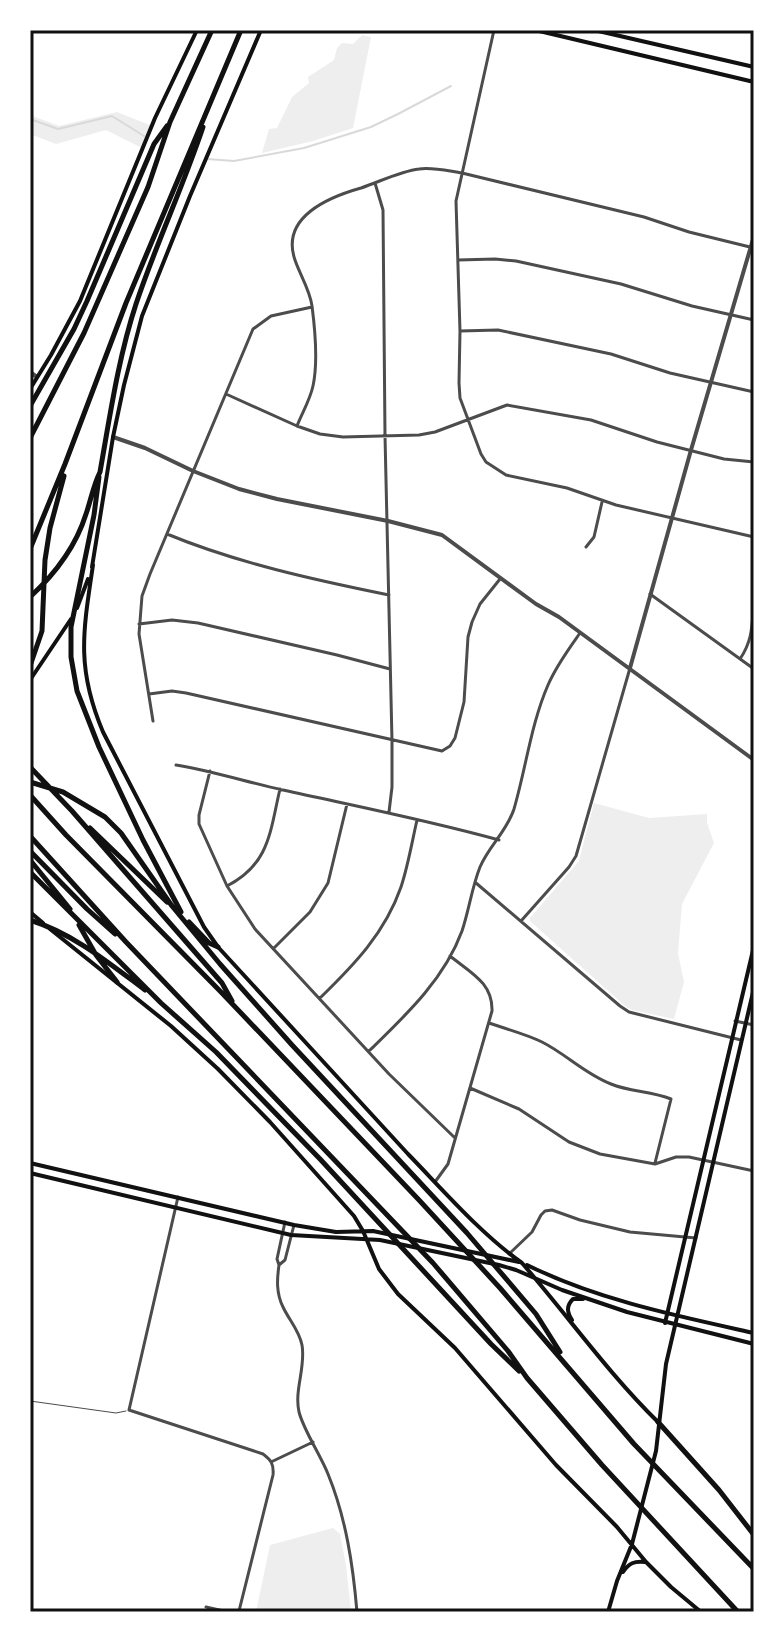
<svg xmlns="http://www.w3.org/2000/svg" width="784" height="1642" viewBox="0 0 784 1642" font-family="Bitter,serif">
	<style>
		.green { fill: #eee }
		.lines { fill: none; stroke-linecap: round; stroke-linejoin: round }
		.stream { stroke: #d9d9d9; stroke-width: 2 }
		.service { stroke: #4c4c4c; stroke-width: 1 }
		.minor { stroke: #4c4c4c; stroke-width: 3 }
		.tertiary { stroke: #4c4c4c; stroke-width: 4 }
		.secondary { stroke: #111; stroke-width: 4 }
		.motorway { stroke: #111; stroke-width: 5 }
		.neatline { fill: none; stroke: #111; stroke-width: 3 }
	</style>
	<rect width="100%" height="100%" fill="#fff"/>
	<path class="green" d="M362 35 371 37 353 128 313 141 262 153 269 129 277 128 292 97 309 83 308 77 334 60 337 48 342 43 353 44Z
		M117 112 152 126 142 148 106 130 56 144 30 134V115L59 126Z
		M594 803 649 818 707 814V823L714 843 682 904 678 953 684 982 674 1019 632 1010 625 1006 530 921V918L579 861Z
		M333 1528 340 1534 346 1565 351 1612H256L270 1545Z"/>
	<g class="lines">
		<path class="stream" d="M30 119 58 129 112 116 144 136
			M207 159 234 161 304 148 371 127 398 114 451 86"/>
		<path class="service" d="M30 1401 116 1413 126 1411"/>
		<path class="minor" d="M494 30 456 201 460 331 459 383 460 398 481 454 486 462 506 475 567 488 616 505 754 537
			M375 183 383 210 385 436 392 741V787L389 812
			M458 260 495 259 516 261 621 284 692 306 754 320
			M460 331 498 330 611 354 670 373 754 392
			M226 394 297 426 320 434 343 437 419 435 435 432 507 405 591 420 657 442 724 459 754 462
			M297 426C302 413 310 400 313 386 318 363 315 329 312 306 310 290 300 275 295 260 280 217 329 197 361 188 379 182 401 171 419 169 433 167 448 171 462 173L644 217 689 232 754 248
			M167 534C237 563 315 580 389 595
			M586 547 594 537 602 502
			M650 594 754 669
			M139 624 172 620 198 623 337 655 390 669
			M740 659C753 640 752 624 754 601
			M149 694 172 691 186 693 442 751 450 746 455 738 464 702 468 637 472 622 480 604 500 579
			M153 721 139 634 142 596 150 574 253 329 271 316 312 307
			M176 765C212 771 247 782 283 790 355 806 427 820 499 840
			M210 771 199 815V824L227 886 255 929 389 1074 455 1138
			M476 883 620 1006 629 1012 741 1040
			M227 886C270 864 270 831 280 789
			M521 921 569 867 576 856 630 668
			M274 948 310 912 328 883 347 804
			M320 998C354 965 385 933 401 887 408 866 412 842 417 820
			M735 1021 754 1025
			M489 1023C506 1029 526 1034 542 1042 566 1054 585 1074 611 1084 630 1092 651 1091 671 1099L655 1163
			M369 1051C405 1016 444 980 462 931 469 910 472 887 480 867 489 846 507 831 514 809 526 768 531 724 548 685 556 666 568 650 580 633
			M470 1088 519 1109 569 1142 600 1154 655 1164 676 1157H689L754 1171
			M435 1182 448 1164 492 1011C493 983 471 973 450 956
			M178 1197 129 1410 263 1454C271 1460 274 1464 273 1475L239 1611 236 1612
			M294 1225 285 1260 279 1265C277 1279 276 1293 283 1307 289 1320 299 1330 302 1345 306 1367 294 1390 299 1412 304 1431 320 1454 328 1474 346 1518 353 1565 357 1612
			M509 1254 532 1232 541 1215 545 1211 552 1210 580 1220 630 1232 696 1238
			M279 1265 277 1259 285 1222
			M271 1462 313 1442
			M206 1607 228 1612"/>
		<path class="tertiary" d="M30 372 37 377
			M113 437 145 448 193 471 239 489 277 499 388 521 442 535 536 604 559 617 754 760
			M630 668 691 450 754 236"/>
		<path class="secondary" d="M535 30 754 82
			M594 30 754 67
			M30 389 51 355 80 301 155 118 197 30
			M93 565C83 632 76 668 103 732L204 927 218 947C282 1016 344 1085 408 1154 444 1191 480 1233 522 1263 568 1316 608 1373 658 1422
			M92 567 113 437 124 385 142 316 190 196 261 30
			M77 608 88 579
			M30 680 71 619
			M30 912 43 923
			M50 929 171 1026 218 1069 270 1122 354 1216 363 1231 379 1269 398 1294 455 1348 556 1465 617 1527 646 1562 671 1587 701 1612
			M30 1163 294 1225 336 1232 373 1231 519 1262
			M30 1173 291 1235 380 1240 499 1265 516 1270 562 1290 627 1312 754 1344
			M527 1265C598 1300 677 1316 754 1333
			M572 1320C567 1312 566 1306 573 1299H583
			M665 1323 754 946
			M623 1572C629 1563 634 1561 645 1562
			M608 1612 617 1581 632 1544 656 1451 666 1364 754 988"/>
		<path class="motorway" d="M30 406 74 329 87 301 154 144 167 126
			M30 438 84 333 148 187 170 122 212 30
			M99 477 94 515 71 627V657L77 691 99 747 143 840 181 912
			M30 549 65 464 126 303 241 30
			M30 597C55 574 76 546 86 514 91 500 93 486 100 472 110 416 118 359 136 304 156 244 183 187 203 127
			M30 666 42 631 45 560 50 528 64 476
			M30 767 72 811 222 983 232 1001
			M30 782 63 792 105 817 121 833 172 906 220 964 292 1045 467 1233 536 1314 560 1352
			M30 795 66 835 220 991 419 1200 500 1288 634 1444 754 1569
			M90 828 167 902
			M30 836 126 942 433 1263 508 1351 527 1378 602 1465 738 1612
			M30 851 87 909 115 934
			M30 860 70 909
			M30 872 161 1003 216 1052 320 1159 491 1344 519 1371
			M30 920C74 934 109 963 145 990
			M189 922 209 943 218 947
			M79 925 96 955 117 982
			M658 1422 719 1490 754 1535"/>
	</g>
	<rect width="784" height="1642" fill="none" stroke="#ffffff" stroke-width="64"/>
	<rect x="32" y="32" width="720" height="1578" class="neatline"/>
</svg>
